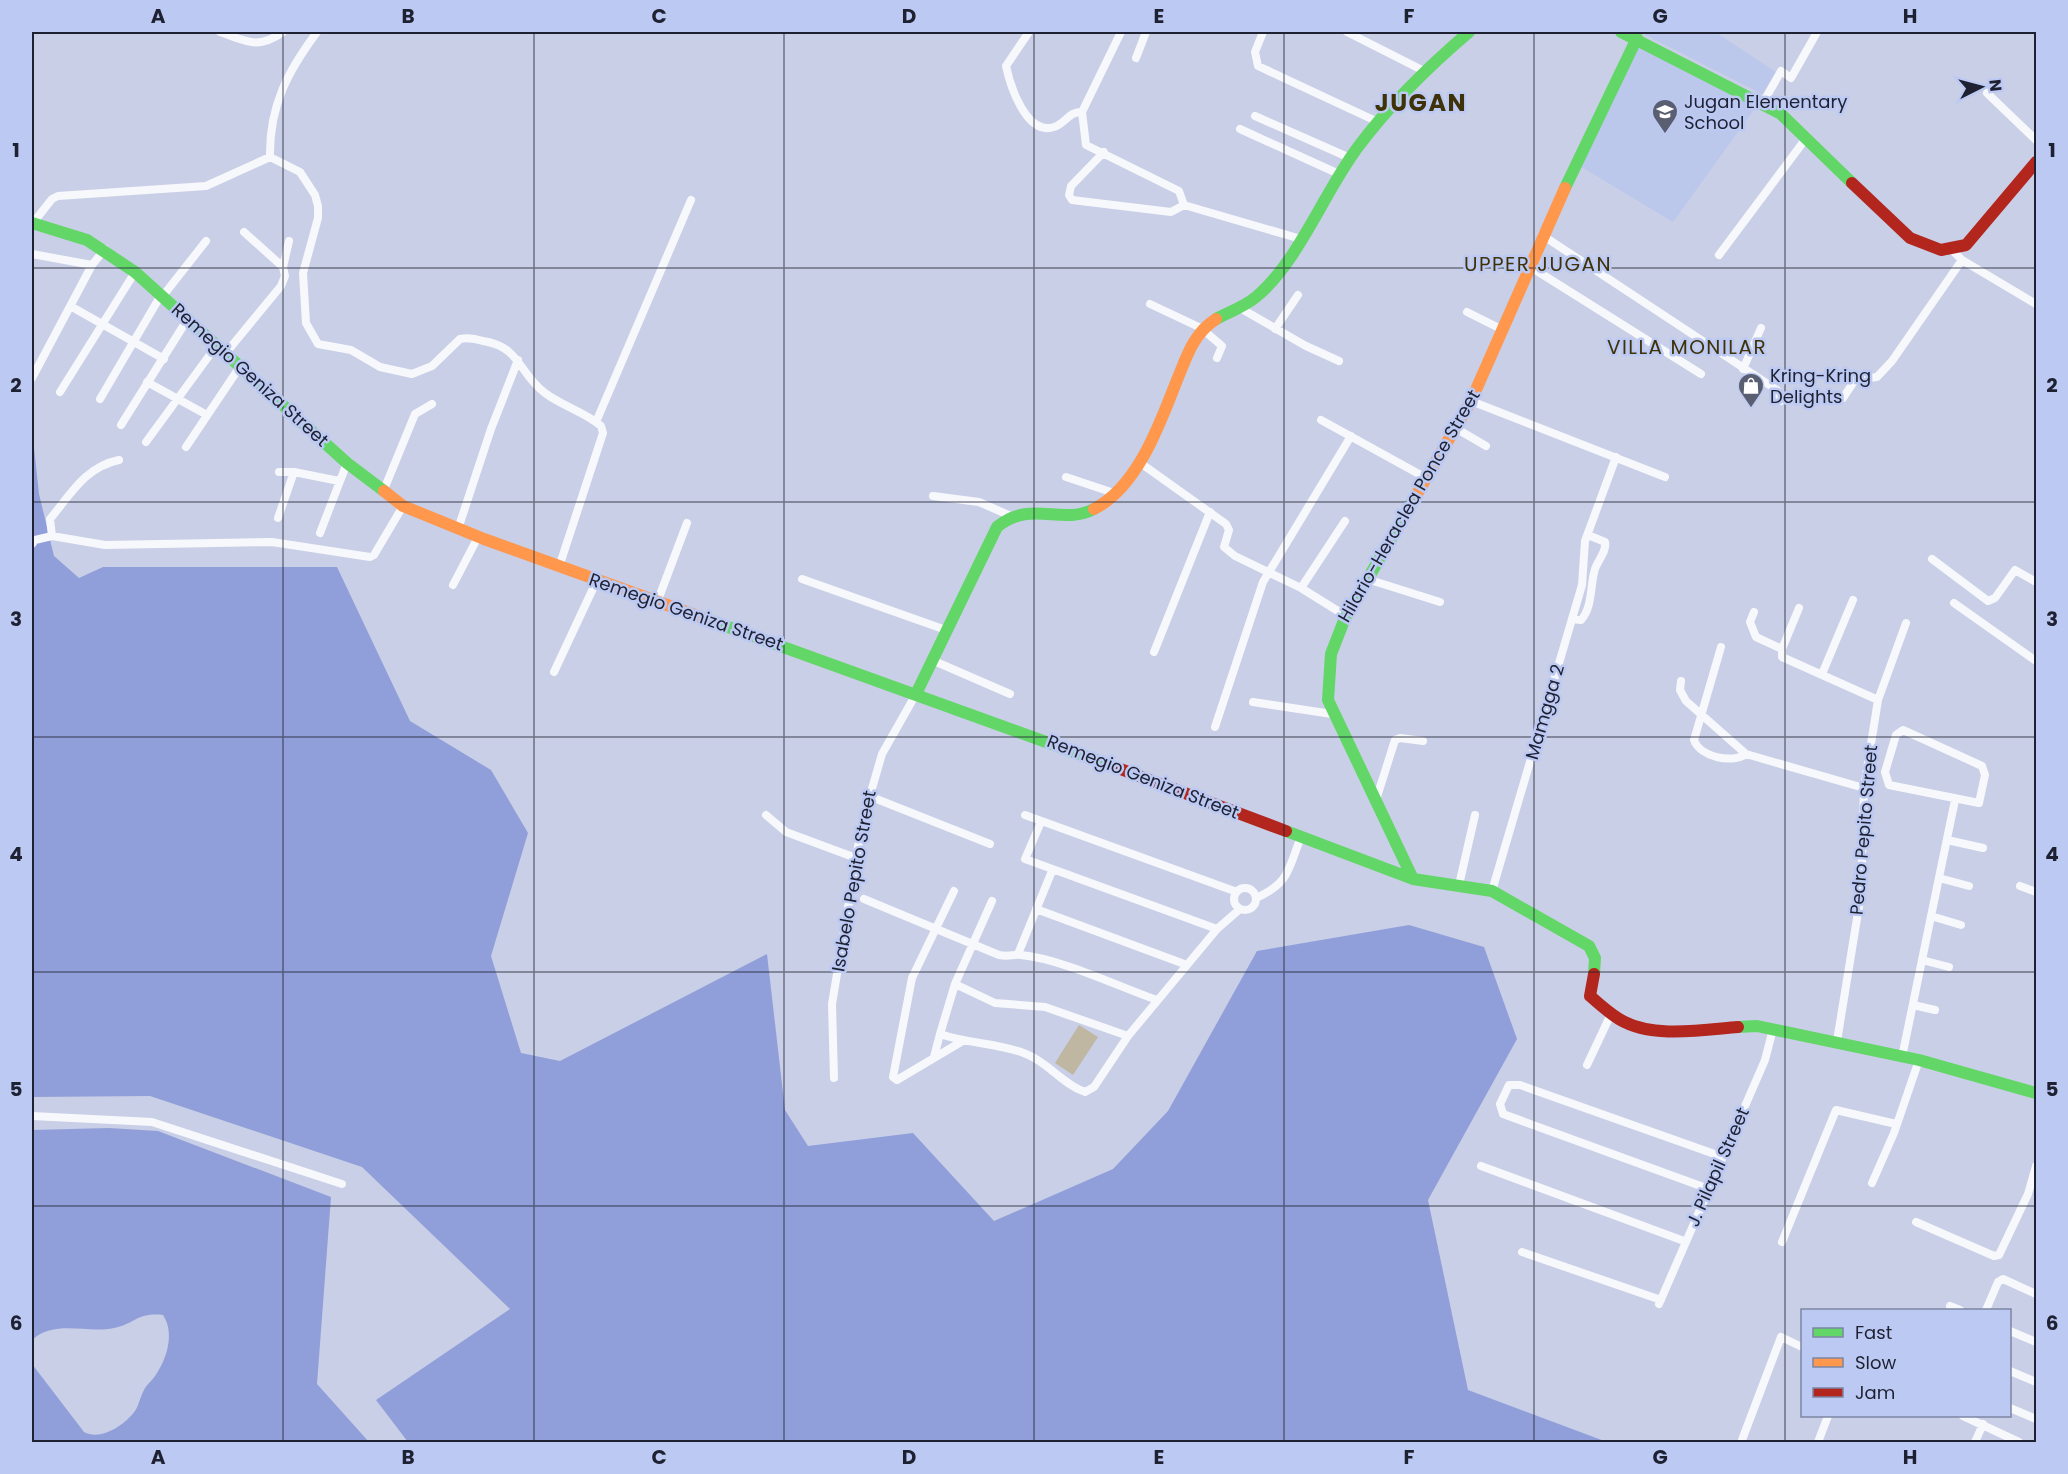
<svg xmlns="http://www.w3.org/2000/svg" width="2068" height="1474" viewBox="0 0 2068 1474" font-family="Poppins,sans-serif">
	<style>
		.built { fill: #bcc7ec }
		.green { fill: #bfb7a2 }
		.water { fill: #909fd9 }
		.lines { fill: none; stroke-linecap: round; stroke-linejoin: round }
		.street { stroke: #f7f8fb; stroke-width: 8 }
		.fast { stroke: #63d668; stroke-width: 12 }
		.slow { stroke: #ff974d; stroke-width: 12 }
		.jam { stroke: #b3261e; stroke-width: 12 }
		.grid { fill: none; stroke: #1d2131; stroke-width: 1.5; stroke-opacity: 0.55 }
		.labels { text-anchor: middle; stroke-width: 5; stroke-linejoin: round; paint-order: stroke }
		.poi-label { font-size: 18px; fill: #1d2131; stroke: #bcc9f3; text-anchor: start }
		.street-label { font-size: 18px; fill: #1d2131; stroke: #bcc9f3 }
		.neighbourhood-label { font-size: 20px; letter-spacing: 1.5px; fill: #3f3207; stroke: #bcc9f3 }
		.district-label { font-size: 24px; font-weight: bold; letter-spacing: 1.5px; fill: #3f3207; stroke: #bcc9f3 }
		.neatline { fill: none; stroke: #1d2131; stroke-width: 2 }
		.grid-label { font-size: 20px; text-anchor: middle; font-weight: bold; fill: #1d2131 }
	</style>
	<rect width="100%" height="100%" fill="#c9cfe6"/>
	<path class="built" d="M1640 32H1715L1776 72 1762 94Z
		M1638 44 1758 104 1673 222 1580 166Z"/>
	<path class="green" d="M1079 1025 1098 1037 1073 1075 1055 1063Z"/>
	<path class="water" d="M32 445 34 448 39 494 54 556 79 578 103 567H337L410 721 491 770 528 833 491 956 521 1053 560 1061 767 954 785 1110 808 1146 913 1133 994 1221 1113 1169 1168 1111 1257 951 1409 925 1484 947 1517 1039 1428 1200 1468 1390 1607 1442H408L376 1400 510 1309 362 1167 150 1096 32 1097Z
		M109 1128 158 1131 331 1197 317 1384 369 1442H32V1364L84 1432C100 1441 124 1426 135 1411 139 1405 140 1397 144 1390 146 1385 152 1381 155 1376 167 1359 175 1333 163 1315 137 1312 135 1324 114 1328 87 1334 55 1319 32 1340V1130Z"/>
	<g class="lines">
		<path class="street" d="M220 32C246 41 258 50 283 32
			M1029 32 1006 66C1010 85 1026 136 1054 127 1065 124 1069 111 1082 112
			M1121 32 1082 112 1086 145 1179 191 1184 205
			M1263 32 1255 52 1258 66 1378 122
			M1347 32 1426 72
			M1136 58 1146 32
			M1987 93 2036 140
			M1763 103 1781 71 1791 78 1816 34
			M1255 116 1350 158
			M1240 129 1339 174
			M1104 152 1071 186 1069 195 1072 200 1171 212 1184 205 1301 239
			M270 157C269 106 288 71 317 32
			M33 223 52 199 58 196 206 186 270 157 300 172 315 195 318 206V218L303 273 306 323 318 344 351 350 380 367 412 374 432 366 460 339C468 337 475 339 483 341 521 347 518 373 545 393 562 406 585 412 601 426L603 433 559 567
			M244 232 283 267
			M1542 235 1777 390 1781 401
			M1952 250 1962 260 2036 304
			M32 254 92 265
			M1719 255 1807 137
			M1529 266 1701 374
			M162 297 206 241
			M1150 304 1201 328 1222 346 1217 358
			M72 307 164 359
			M1240 308 1306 346 1339 361
			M1467 312 1503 330
			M1275 329 1298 295
			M225 354 281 286 285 276 283 267 289 241
			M1743 369 1761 328
			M32 378 92 265 105 249
			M147 382 207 415
			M60 392 135 272
			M1843 398 1855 380 1877 377 1892 361 1962 260
			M100 399 161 295
			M1471 401 1665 477
			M1321 420 1428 479
			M596 422 691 200
			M121 425 187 320
			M1457 429 1486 446
			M146 442 217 345
			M186 447 239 368
			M1139 462 1226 524 1229 530 1224 547 1235 556 1301 588 1346 616
			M279 472H294L339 481
			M1066 477 1114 493
			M383 492 415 414 432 404
			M933 496 979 502 1011 516
			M278 518 294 472
			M458 529 491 429 518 360
			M320 533 347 463
			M52 536 50 519C71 494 85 467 119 460
			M32 544 35 540 52 536 105 545 272 542 370 557 374 555 403 506
			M1932 559 1988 601 1995 598 2015 570 2036 582
			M802 579 946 630
			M1367 579 1440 602
			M453 585 478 537
			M1301 588 1345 521
			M658 600 687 523
			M1954 603 2036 661
			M1799 608 1782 649V657L1878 700
			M1754 612 1750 622 1756 637 1782 649
			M1572 619 1581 620C1593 607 1590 584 1595 569 1598 560 1607 551 1605 542L1588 535
			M1721 647 1694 740C1700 757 1732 764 1746 754
			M1154 652 1210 512
			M934 661 1010 694
			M554 672 597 580
			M1822 674 1853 600
			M1681 681 1680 690 1686 701 1746 754 1864 788
			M1253 702 1332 714
			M1215 727 1263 582 1351 436
			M1903 730 1982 766 1985 775 1979 803 1889 785 1885 772 1896 735Z
			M869 796 990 844
			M1376 800 1395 740 1400 738 1423 741
			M766 815 786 832 856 858
			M1025 815 1237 892
			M1041 822 1025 859 1217 929
			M1947 840 1983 848
			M1939 878 1969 886
			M1459 885 1475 815
			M2020 886 2036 892
			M1234 899a11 11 0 1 1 22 0a11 11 0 1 1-22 0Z
			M954 891 912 978 893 1077 897 1080 902 1077 961 1042
			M1492 891 1582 585 1585 541 1616 457
			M1256 898C1290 883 1288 869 1301 837
			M864 899 999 955C1010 957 1013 954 1021 955 1062 959 1117 986 1157 1000
			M992 901 955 984 940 1034C968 1044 1001 1043 1026 1054 1048 1062 1062 1084 1085 1092L1094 1087 1128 1036 1217 929 1240 909
			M1036 909 1187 965
			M1931 916 1961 925
			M1018 954 1052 871
			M1922 960 1949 967
			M955 984 995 1003 1045 1007 1128 1036
			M1913 1005 1935 1010
			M1837 1041 1861 894 1864 788 1878 700 1906 623
			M934 1057 940 1034
			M1902 1057 1955 800
			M1587 1065 1611 1014
			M834 1078 832 1004 862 823 882 754 916 694
			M32 1116 152 1122 342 1184
			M1481 1166 1684 1241
			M1872 1183 1894 1133 1919 1060
			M1709 1189 1503 1114 1500 1104 1509 1085H1520L1723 1157
			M1916 1222 1994 1256 1999 1255 2028 1194 2036 1166
			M1782 1242 1836 1110 1896 1124
			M1522 1252 1661 1300
			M1659 1304 1765 1060 1773 1029
			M1950 1306 1960 1310
			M1986 1310 1998 1282 2003 1279 2036 1294
			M2010 1331 2036 1342
			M2010 1371 2036 1382
			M2010 1408 2036 1419
			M1963 1416 2019 1442
			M1742 1440 1781 1337 1802 1347
			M1818 1442 1828 1416
			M1975 1442 1983 1424"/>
		<path class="fast" d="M1621 32 1781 114 1852 183
			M1565 188 1637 38
			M32 223 87 240 135 272 347 463 384 491
			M1216 319C1229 312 1244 307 1256 297 1299 261 1324 192 1358 147 1390 104 1428 67 1469 32
			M706 619 1115 767
			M916 694 997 527C1031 499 1061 526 1094 509
			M1286 831 1413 879 1492 891 1589 946 1595 958 1594 974
			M1413 879 1328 700 1331 654 1345 618 1417 494
			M1738 1027 1757 1026 1919 1060 2036 1093"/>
		<path class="slow" d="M384 491 403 506 484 539 706 619
			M1417 494 1471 401 1565 188
			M1094 509C1138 487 1160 423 1177 380 1187 356 1193 334 1216 319"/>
		<path class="jam" d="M1852 183 1910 238 1941 250 1966 245 2036 162
			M1115 767 1286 831
			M1594 974 1590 996C1599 1004 1609 1013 1619 1019 1652 1039 1702 1030 1738 1027"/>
	</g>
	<path class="grid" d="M283 32V1442M534 32V1442M784 32V1442M1034 32V1442M1284 32V1442M1534 32V1442M1785 32V1442M32 268H2036M32 502H2036M32 737H2036M32 972H2036M32 1206H2036"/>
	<defs>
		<symbol id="school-pin" viewBox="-11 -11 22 30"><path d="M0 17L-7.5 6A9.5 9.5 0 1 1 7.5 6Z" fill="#595e70" stroke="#bcc9f3"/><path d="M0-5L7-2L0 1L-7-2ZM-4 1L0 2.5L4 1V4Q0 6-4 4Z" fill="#fff"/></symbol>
		<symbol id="shop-pin" viewBox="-11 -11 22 30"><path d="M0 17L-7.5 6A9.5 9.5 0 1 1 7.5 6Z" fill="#595e70" stroke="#bcc9f3"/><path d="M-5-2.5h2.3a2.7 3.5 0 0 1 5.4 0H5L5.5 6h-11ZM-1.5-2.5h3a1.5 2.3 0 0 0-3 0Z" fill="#fff"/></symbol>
	</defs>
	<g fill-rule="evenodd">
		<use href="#school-pin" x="1650" y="97" width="30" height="40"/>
		<use href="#shop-pin" x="1736" y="371" width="30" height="40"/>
	</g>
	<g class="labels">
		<g class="poi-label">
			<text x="1684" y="108">Jugan Elementary<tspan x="1684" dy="21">School</tspan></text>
			<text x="1770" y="382">Kring-Kring<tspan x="1770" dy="21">Delights</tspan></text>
		</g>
		<g class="street-label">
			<text transform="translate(250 375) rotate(42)" y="6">Remegio Geniza Street</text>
			<text transform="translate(1409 506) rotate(-60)" y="6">Hilario-Heraclea Ponce Street</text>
			<text transform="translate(686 612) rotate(19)" y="6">Remegio Geniza Street</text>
			<text transform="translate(1545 712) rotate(-74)" y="6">Mamgga 2</text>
			<text transform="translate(1143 777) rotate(21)" y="6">Remegio Geniza Street</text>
			<text transform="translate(1864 830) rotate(-85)" y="6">Pedro Pepito Street</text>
			<text transform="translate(854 881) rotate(-80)" y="6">Isabelo Pepito Street</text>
			<text transform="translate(1718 1167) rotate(-66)" y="6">J. Pilapil Street</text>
		</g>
		<g class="neighbourhood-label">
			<text x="1538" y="271">UPPER JUGAN</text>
			<text x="1687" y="354">VILLA MONILAR</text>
		</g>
		<g class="district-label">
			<text x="1421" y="111">JUGAN</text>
		</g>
	</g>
	<rect width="2068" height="1474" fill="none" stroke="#bcc9f3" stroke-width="66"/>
	<rect x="1801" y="1309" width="210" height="108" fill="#bcc9f3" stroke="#7c86a5" stroke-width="1.5"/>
	<rect x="1813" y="1328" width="30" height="9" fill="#63d668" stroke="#7c86a5" stroke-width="1.5"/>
	<text x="1855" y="1339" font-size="18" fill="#1d2131">Fast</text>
	<rect x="1813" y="1358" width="30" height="9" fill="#ff974d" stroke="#7c86a5" stroke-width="1.5"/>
	<text x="1855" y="1369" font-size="18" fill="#1d2131">Slow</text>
	<rect x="1813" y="1388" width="30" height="9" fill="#b3261e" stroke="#7c86a5" stroke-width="1.5"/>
	<text x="1855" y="1399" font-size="18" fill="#1d2131">Jam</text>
	<g transform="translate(1981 87) rotate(84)" stroke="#bcc9f3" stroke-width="4.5" paint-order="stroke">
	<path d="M0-4.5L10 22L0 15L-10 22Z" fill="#1d2131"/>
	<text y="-9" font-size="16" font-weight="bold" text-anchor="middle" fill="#1d2131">N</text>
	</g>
	<rect x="33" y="33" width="2002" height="1408" class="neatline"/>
	<g class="grid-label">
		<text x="158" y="23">A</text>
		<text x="408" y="23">B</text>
		<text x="659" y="23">C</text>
		<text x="909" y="23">D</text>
		<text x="1159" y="23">E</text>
		<text x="1409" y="23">F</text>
		<text x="1660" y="23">G</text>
		<text x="1910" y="23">H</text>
		<text x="16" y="157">1</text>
		<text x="2052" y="157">1</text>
		<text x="16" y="392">2</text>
		<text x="2052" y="392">2</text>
		<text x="16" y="626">3</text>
		<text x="2052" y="626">3</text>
		<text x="16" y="861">4</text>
		<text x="2052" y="861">4</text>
		<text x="16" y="1096">5</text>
		<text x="2052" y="1096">5</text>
		<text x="16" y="1330">6</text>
		<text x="2052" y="1330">6</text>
		<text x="158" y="1464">A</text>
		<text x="408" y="1464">B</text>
		<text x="659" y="1464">C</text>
		<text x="909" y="1464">D</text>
		<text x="1159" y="1464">E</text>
		<text x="1409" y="1464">F</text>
		<text x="1660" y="1464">G</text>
		<text x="1910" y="1464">H</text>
	</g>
</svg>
